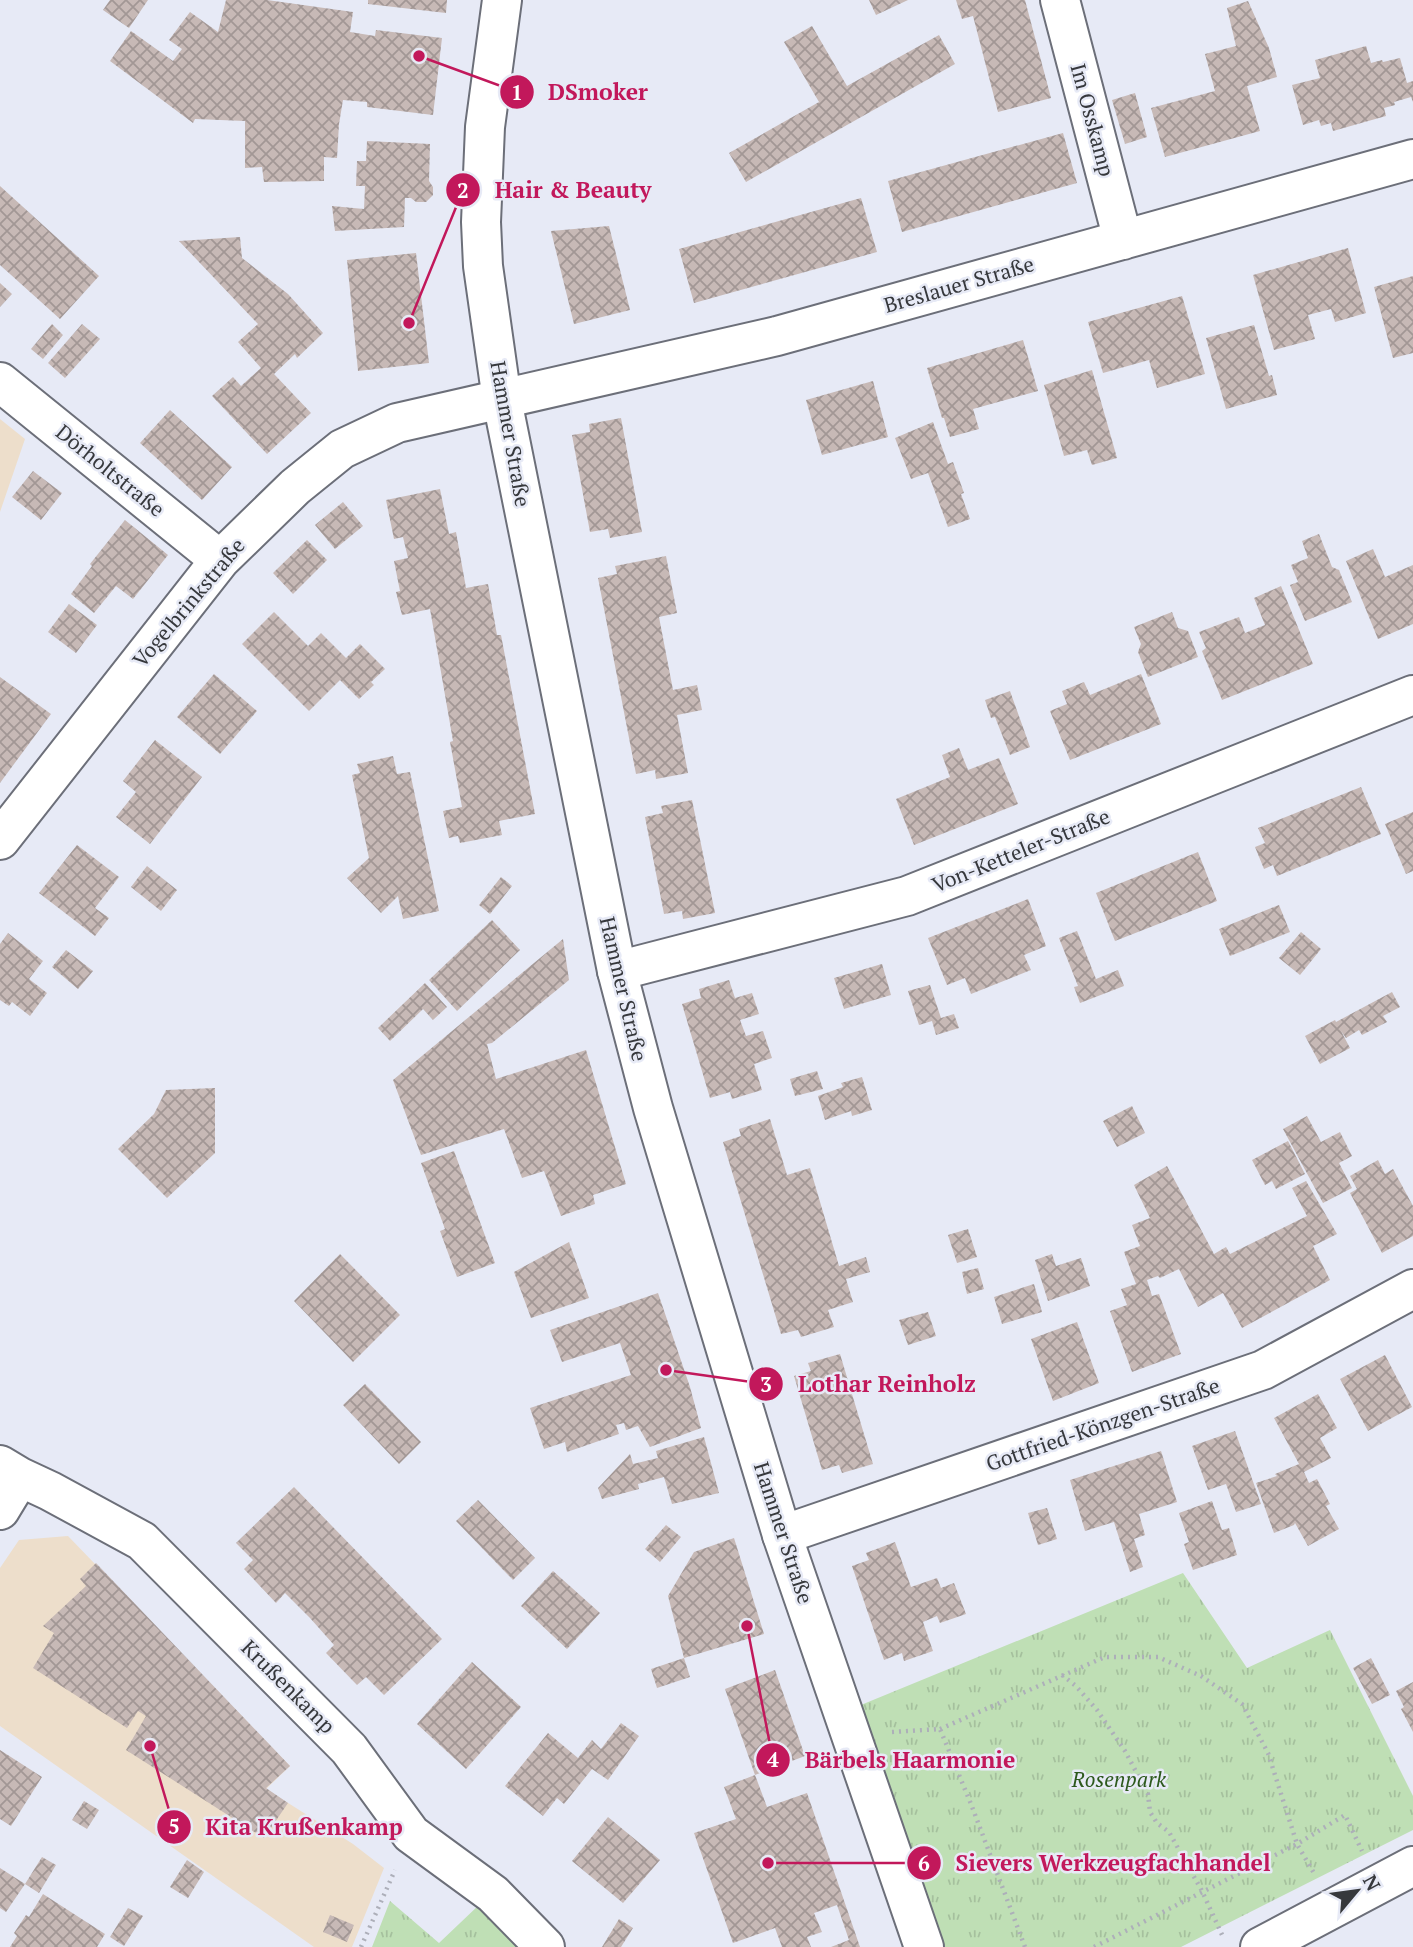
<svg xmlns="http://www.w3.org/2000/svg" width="1413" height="1947" viewBox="0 0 1413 1947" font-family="'PT Serif',serif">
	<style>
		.education { fill: #eddecb }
		.park { fill: url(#park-tufts) }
		.building { fill: url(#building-cross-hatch) }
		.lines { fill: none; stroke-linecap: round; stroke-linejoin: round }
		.minor-casing { stroke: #6c6f79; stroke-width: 42 }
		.secondary-casing { stroke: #6c6f79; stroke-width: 42 }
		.path { stroke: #adafb9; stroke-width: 4.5; stroke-dasharray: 2 5; stroke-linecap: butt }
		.minor { stroke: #fff; stroke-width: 38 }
		.secondary { stroke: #fff; stroke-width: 38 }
		.labels { text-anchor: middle; stroke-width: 5; stroke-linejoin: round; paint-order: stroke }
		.street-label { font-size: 21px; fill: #36383c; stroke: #e7eaf6 }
		.park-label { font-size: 21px; font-style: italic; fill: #2d591d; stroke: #e7eaf6 }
		.leader { fill: none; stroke: #c2185b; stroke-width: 2.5 }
		.callout-dot { fill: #c2185b; stroke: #e7eaf6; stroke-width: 2.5 }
		.mark-label { font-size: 21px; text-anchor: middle; font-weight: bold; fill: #fff }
		.callout-label { font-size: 23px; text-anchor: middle; font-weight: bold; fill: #c2185b; stroke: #e7eaf6; stroke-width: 5; stroke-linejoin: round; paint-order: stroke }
	</style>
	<defs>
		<pattern id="park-tufts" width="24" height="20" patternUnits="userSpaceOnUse" patternTransform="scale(1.75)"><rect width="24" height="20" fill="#bfdfb5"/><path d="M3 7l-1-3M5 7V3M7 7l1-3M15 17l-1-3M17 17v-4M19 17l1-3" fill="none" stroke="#a5c09d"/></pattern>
		<pattern id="building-cross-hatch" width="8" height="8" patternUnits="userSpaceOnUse" patternTransform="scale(1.75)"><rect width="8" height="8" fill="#c7b9b6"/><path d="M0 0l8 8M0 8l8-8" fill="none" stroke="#a29795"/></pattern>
	</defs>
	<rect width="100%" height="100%" fill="#e7eaf6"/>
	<path class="education" d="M0 419 25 439 0 512Z
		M68 1536 290 1766 266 1789 353 1844 384 1868 352 1947H314L0 1726V1568L19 1540Z"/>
	<path class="park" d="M1183 1573 1247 1668 1330 1630 1413 1796V1830L1181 1947H942L856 1707Z
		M390 1901 439 1943 480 1904 523 1947H372Z"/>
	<path class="building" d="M110 0H148L129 28 103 10Z
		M226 0H267L353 12 350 32 375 36 376 30 442 38 433 115 367 107V102L343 100 339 124 337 158 324 157V181L264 182 262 167 245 168V121L195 119 193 123 110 61 131 31 173 61 182 49 169 40 190 12 218 32Z
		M368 0H447L446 13 368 4Z
		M869 0H908L876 15Z
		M956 0H1025L1051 98 998 112 973 16 962 19Z
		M1248 1 1269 48 1277 77 1247 86 1260 131 1165 157 1151 108 1215 91 1205 54 1236 46 1227 8Z
		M812 26 847 86 939 35 955 64 746 182 729 153 819 102 784 42Z
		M1366 46 1371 63 1382 60 1383 62 1400 58 1407 83 1413 81V102L1411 97 1394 102 1395 105 1384 108 1386 116 1333 131 1331 123 1321 126 1319 120 1303 125 1292 85 1320 78 1315 60Z
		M1135 93 1147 137 1125 144 1112 100Z
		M1063 133 1077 183 902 232 888 181Z
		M367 141 430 144 429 181 433 187V195L426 202H416L411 198H405L404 227 335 231 332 206 364 209 365 186H356L357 161H366Z
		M0 186 99 276 60 319 0 265Z
		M861 198 877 252 694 303 679 249Z
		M609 226 630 310 574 324 551 231Z
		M240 237 242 258 288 294 323 333 297 358 295 354 274 374 311 413 267 454 212 396 233 377 241 386 261 368 238 342 258 324 179 241Z
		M1348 248 1366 313 1335 322 1331 309 1308 315 1315 339 1274 350 1253 275Z
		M416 253 429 363 358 371 347 260Z
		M1413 276V353L1393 358 1374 287Z
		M0 283 12 294 0 307Z
		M1182 296 1205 374 1157 388 1149 360 1103 373 1088 322Z
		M52 324 63 335 43 359 31 349Z
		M82 324 100 339 65 378 48 363Z
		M1254 325 1269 376 1272 375 1277 395 1226 409 1206 338Z
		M1023 340 1038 391 973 409 979 429 950 437 944 418H942L927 368Z
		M1092 370 1117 458 1092 465 1087 450 1064 456 1044 385Z
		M873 381 888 437 822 455 806 400Z
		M170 410 232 467 202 500 140 443Z
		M621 418 642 532 610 538 608 529 590 532 572 435 590 432 589 424Z
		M933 422 948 464 953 462 964 493 961 494 970 519 948 527 928 473 911 479 895 438Z
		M33 471 62 493 41 520 12 497Z
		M440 489 449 534 456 532 466 588 488 584 497 635H501L535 814 499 821 502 835 460 843 458 836 449 838 443 811 462 807 450 742 453 741 430 609 402 615 396 592 400 591 394 561 408 558 403 537 394 539 386 500Z
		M343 502 363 526 335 549 315 525Z
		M125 520 168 555 133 599 116 586 94 613 71 594 92 566 90 564Z
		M1319 534 1332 567 1339 570 1352 602 1305 621 1290 585 1298 582 1291 565 1308 558 1302 541Z
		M307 540 327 560 293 594 273 573Z
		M1373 549 1385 577 1413 565V624L1378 639 1346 561Z
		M666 556 677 613 659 617 673 690 697 685 702 710 677 715 688 773 656 779 655 770 636 774 598 578 617 574 615 566Z
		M1281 586 1313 664 1222 700 1202 651 1206 648 1199 632 1239 617 1245 633 1265 625 1254 598Z
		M69 604 97 625 76 653 48 632Z
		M274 612 308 646 321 633 346 658 360 644 385 669 371 682 374 685 359 699 340 680 309 711 242 644Z
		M1172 612 1178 628 1188 631 1198 657 1148 677 1138 652 1141 644 1134 627Z
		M214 674 257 711 220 754 177 717Z
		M1141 674 1161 724 1070 760 1050 711 1067 704 1062 691 1084 682 1090 695Z
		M0 677 51 714 0 783Z
		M1010 691 1030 747 1010 755 995 717 991 718 985 700Z
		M155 740 202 777 150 844 116 817 136 792 123 781Z
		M959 748 968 770 999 758 1018 804 914 845 896 799 950 777 942 755Z
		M393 756 397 774 410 772 439 911 403 919 398 896 381 913 347 878 369 858 352 775 360 773 357 764Z
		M1361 787 1381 834 1277 876 1273 865 1264 869 1255 847 1265 843 1258 828Z
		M692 800 715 913 683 919 682 911 664 914 645 817 663 813 661 806Z
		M1413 812V871L1406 874 1385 824Z
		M77 845 119 877 95 908 109 918 95 936 39 893Z
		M1198 852 1217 901 1115 941 1096 893Z
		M147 866 177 890 161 911 131 887Z
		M501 877 512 886 490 914 479 905Z
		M1028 899 1046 946 1024 955 1031 970 971 994 965 978 947 985 928 938Z
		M1279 905 1290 932 1230 956 1219 929Z
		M492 920 520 950 457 1011 429 980Z
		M1077 931 1096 979 1118 970 1124 986 1080 1003 1074 987 1078 986 1059 938Z
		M1301 932 1321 949 1300 975 1279 958Z
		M8 933 43 961 29 979 47 993 30 1016 12 1002 9 1006 0 1000V944Z
		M563 939 569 980 492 1043 487 1044 496 1079 586 1050 626 1184 593 1195 595 1204 561 1216 544 1171 522 1178 504 1129 421 1155 393 1080Z
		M66 950 93 971 78 989 52 967Z
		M882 964 891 995 844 1009 834 978Z
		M729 980 735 998 752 993 759 1014 740 1020 746 1036 763 1031 772 1058 754 1064 762 1090 732 1099 730 1092 710 1098 682 1004 701 998 699 989Z
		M425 983 447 1007 433 1020 423 1009 390 1041 378 1028Z
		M930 985 941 1018 954 1014 959 1028 936 1035 932 1021 919 1025 908 991Z
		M1392 992 1400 1007 1383 1016 1387 1022 1362 1035 1359 1030 1346 1038 1341 1031 1350 1048 1320 1064 1305 1036 1335 1020 1336 1022Z
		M817 1071 823 1089 795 1096 790 1079Z
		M862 1077 872 1110 852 1116 851 1111 825 1120 818 1096 843 1087 841 1083Z
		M215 1088V1153L167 1198 118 1149 154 1114 166 1090Z
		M1132 1106 1145 1133 1117 1147 1103 1121Z
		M1307 1116 1321 1142 1340 1132 1352 1156 1339 1163 1352 1188 1323 1203 1283 1129Z
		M770 1119 787 1175 810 1168 839 1266 866 1257 870 1272 846 1279 853 1302 828 1310 834 1327 801 1337 798 1330 781 1334 723 1142 741 1136 739 1129Z
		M1288 1141 1305 1174 1276 1189 1272 1181 1265 1185 1252 1160Z
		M454 1151 495 1263 457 1277 440 1231 445 1229 421 1163Z
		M1378 1160 1385 1174 1393 1169 1413 1206V1236L1382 1253 1350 1193 1357 1189 1350 1176Z
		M1167 1166 1214 1254 1226 1247 1230 1254 1307 1216 1292 1188 1306 1181 1337 1234 1313 1246 1330 1280 1242 1328 1223 1293 1198 1307 1179 1269 1160 1278 1158 1276 1147 1280 1152 1296 1159 1294 1181 1354 1132 1372 1110 1311 1127 1305 1121 1289 1136 1284 1124 1252 1140 1246 1132 1225 1150 1218 1134 1185Z
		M968 1229 977 1257 957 1263 948 1235Z
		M569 1242 589 1298 531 1318 514 1272Z
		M340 1254 400 1315 353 1362 294 1301Z
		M1052 1254 1056 1266 1081 1258 1090 1286 1048 1301 1035 1260Z
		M978 1268 984 1289 967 1294 962 1272Z
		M1034 1284 1042 1312 1002 1324 994 1297Z
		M658 1293 690 1387 701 1428 650 1447 638 1426 626 1430 624 1423 616 1425 619 1434 567 1452 565 1442 544 1449 530 1408 631 1375 620 1343 562 1362 550 1330Z
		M928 1312 936 1336 908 1345 899 1320Z
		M1077 1322 1099 1383 1053 1401 1031 1339Z
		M840 1354 873 1464 842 1473 839 1465 822 1470 794 1376 811 1371 808 1363Z
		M1385 1355 1412 1407 1368 1431 1340 1379Z
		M365 1384 421 1442 399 1464 343 1405Z
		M1318 1394 1337 1428 1320 1438 1331 1458 1304 1472 1309 1483 1317 1479 1330 1504 1326 1506 1339 1529 1308 1546 1295 1523 1294 1525 1274 1533 1256 1483 1277 1476 1275 1474 1299 1464 1274 1418Z
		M1235 1431 1261 1504 1236 1512 1226 1484 1208 1490 1192 1446Z
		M704 1437 719 1493 672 1504 664 1477 638 1484 639 1489 602 1499 598 1488 630 1454 633 1464 658 1458 656 1451Z
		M1161 1451 1177 1502 1139 1514 1145 1535 1134 1539 1143 1567 1130 1572 1114 1522 1085 1531 1070 1480Z
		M294 1487 442 1639 384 1695 366 1677 357 1685 326 1653 334 1645 310 1618 285 1593 276 1603 244 1569 253 1560 236 1543Z
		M478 1500 535 1558 513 1580 456 1521Z
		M1212 1501 1222 1530 1229 1528 1237 1555 1193 1570 1184 1544 1189 1542 1179 1513Z
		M1047 1508 1057 1539 1038 1545 1028 1513Z
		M666 1525 681 1537 660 1562 645 1549Z
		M734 1538 764 1634 684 1658 690 1677 657 1688 651 1669 684 1658 668 1596 694 1552Z
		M895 1542 911 1587 937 1578 941 1588 954 1583 966 1614 940 1623 937 1616 923 1622 933 1651 904 1661 902 1653 884 1660 852 1566 869 1560 866 1553Z
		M96 1563 290 1766 266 1788 288 1803 264 1838 126 1750 146 1716 138 1711 127 1728 33 1668 54 1633 43 1626 86 1586 80 1579Z
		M553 1571 600 1613 567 1649 521 1606Z
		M1371 1658 1390 1695 1372 1704 1353 1668Z
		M472 1662 521 1707 466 1769 417 1724Z
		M775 1670 805 1756 755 1775 767 1807 807 1793 860 1947H831L849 1940 837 1905 814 1913 822 1932 807 1937 811 1947H782L775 1928 733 1943 694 1833 736 1819 724 1787 755 1775 725 1689Z
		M1413 1682V1732L1401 1709 1404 1707 1396 1691Z
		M621 1723 639 1736 608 1780 592 1769 564 1804 557 1798 543 1816 505 1786 548 1733 578 1758 592 1740 601 1749Z
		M0 1750 42 1777 11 1826 0 1819Z
		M84 1801 99 1810 87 1829 72 1820Z
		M608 1817 660 1860 623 1903 572 1861Z
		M42 1857 56 1865 39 1893 25 1884Z
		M187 1860 204 1872 188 1898 170 1887Z
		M0 1868 25 1884 6 1912 0 1908Z
		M43 1894 105 1934 97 1947H10L17 1936 14 1933 26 1915 29 1917Z
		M128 1908 143 1916 124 1946 110 1937Z
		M330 1915 354 1925 347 1942 323 1932Z
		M619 1919 633 1928 621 1947H602Z"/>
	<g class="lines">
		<defs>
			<path id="minor" d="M1060 0 1123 240
				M0 382 220 560
				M0 840 220 560 295 487 342 449 397 423 777 336 1413 159
				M617 971 907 896 1413 695
				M0 1465 20 1477 50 1491 142 1541 349 1749 411 1834 493 1894 545 1947
				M0 1510 20 1477
				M782 1535 1263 1370 1413 1289
				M1260 1947 1413 1866"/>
			<path id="secondary" d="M502 0 485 127 481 222 483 266 502 400 617 971 653 1108 782 1535 924 1947"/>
		</defs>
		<use href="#minor" class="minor-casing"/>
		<use href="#secondary" class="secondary-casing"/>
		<path class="path" d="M1062 1675 1076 1686 1097 1710 1125 1751 1148 1794 1150 1812 1157 1823 1169 1832 1202 1891 1223 1937
			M940 1729 1105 1657H1158L1201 1676 1242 1704 1268 1753 1297 1844 1315 1875
			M892 1732 940 1729 971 1804 1025 1947
			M361 1947 395 1870
			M1094 1947 1297 1844 1345 1815 1362 1851"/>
		<use href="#minor" class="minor"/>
		<use href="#secondary" class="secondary"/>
	</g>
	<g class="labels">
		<g class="street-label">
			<text transform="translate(1092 120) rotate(75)" y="7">Im Osskamp</text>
			<text transform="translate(959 285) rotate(-16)" y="7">Breslauer Straße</text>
			<text transform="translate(510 434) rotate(80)" y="7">Hammer Straße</text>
			<text transform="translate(110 471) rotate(39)" y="7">Dörholtstraße</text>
			<text transform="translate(189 603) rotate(-50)" y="7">Vogelbrinkstraße</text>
			<text transform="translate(1021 851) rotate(-22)" y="7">Von-Ketteler-Straße</text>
			<text transform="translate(623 989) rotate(77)" y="7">Hammer Straße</text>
			<text transform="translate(1103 1425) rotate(-19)" y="7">Gottfried-Könzgen-Straße</text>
			<text transform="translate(783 1533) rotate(72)" y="7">Hammer Straße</text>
			<text transform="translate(288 1687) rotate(45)" y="7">Krußenkamp</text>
		</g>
		<g class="park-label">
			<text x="1119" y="1787">Rosenpark</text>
		</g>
	</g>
	<path class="leader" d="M419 56L517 92M409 323L463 190M666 1370L766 1384M747 1626L773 1760M150 1746L174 1827M768 1863L924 1863"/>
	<g class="callout-dot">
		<circle cx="419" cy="56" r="7"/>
		<circle cx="409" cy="323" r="7"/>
		<circle cx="666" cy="1370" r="7"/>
		<circle cx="747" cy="1626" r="7"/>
		<circle cx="150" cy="1746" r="7"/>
		<circle cx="768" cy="1863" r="7"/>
		<circle cx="517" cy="92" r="18"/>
		<circle cx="463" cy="190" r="18"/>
		<circle cx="766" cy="1384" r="18"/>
		<circle cx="773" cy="1760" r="18"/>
		<circle cx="174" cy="1827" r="18"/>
		<circle cx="924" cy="1863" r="18"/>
	</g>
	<g class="mark-label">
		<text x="517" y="100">1</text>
		<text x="463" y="198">2</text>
		<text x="766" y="1392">3</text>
		<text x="773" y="1767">4</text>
		<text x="174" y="1834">5</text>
		<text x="924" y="1871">6</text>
	</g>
	<g class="callout-label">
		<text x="598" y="100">DSmoker</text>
		<text x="573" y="198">Hair &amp; Beauty</text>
		<text x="887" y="1392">Lothar Reinholz</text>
		<text x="910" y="1768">Bärbels Haarmonie</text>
		<text x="304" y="1835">Kita Krußenkamp</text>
		<text x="1113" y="1871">Sievers Werkzeugfachhandel</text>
	</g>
	<g transform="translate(1357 1891) rotate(61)" stroke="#e7eaf6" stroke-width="5" paint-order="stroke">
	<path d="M0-5L12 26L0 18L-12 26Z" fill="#36383c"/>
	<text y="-10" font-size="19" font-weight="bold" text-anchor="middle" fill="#36383c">N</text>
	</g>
</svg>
